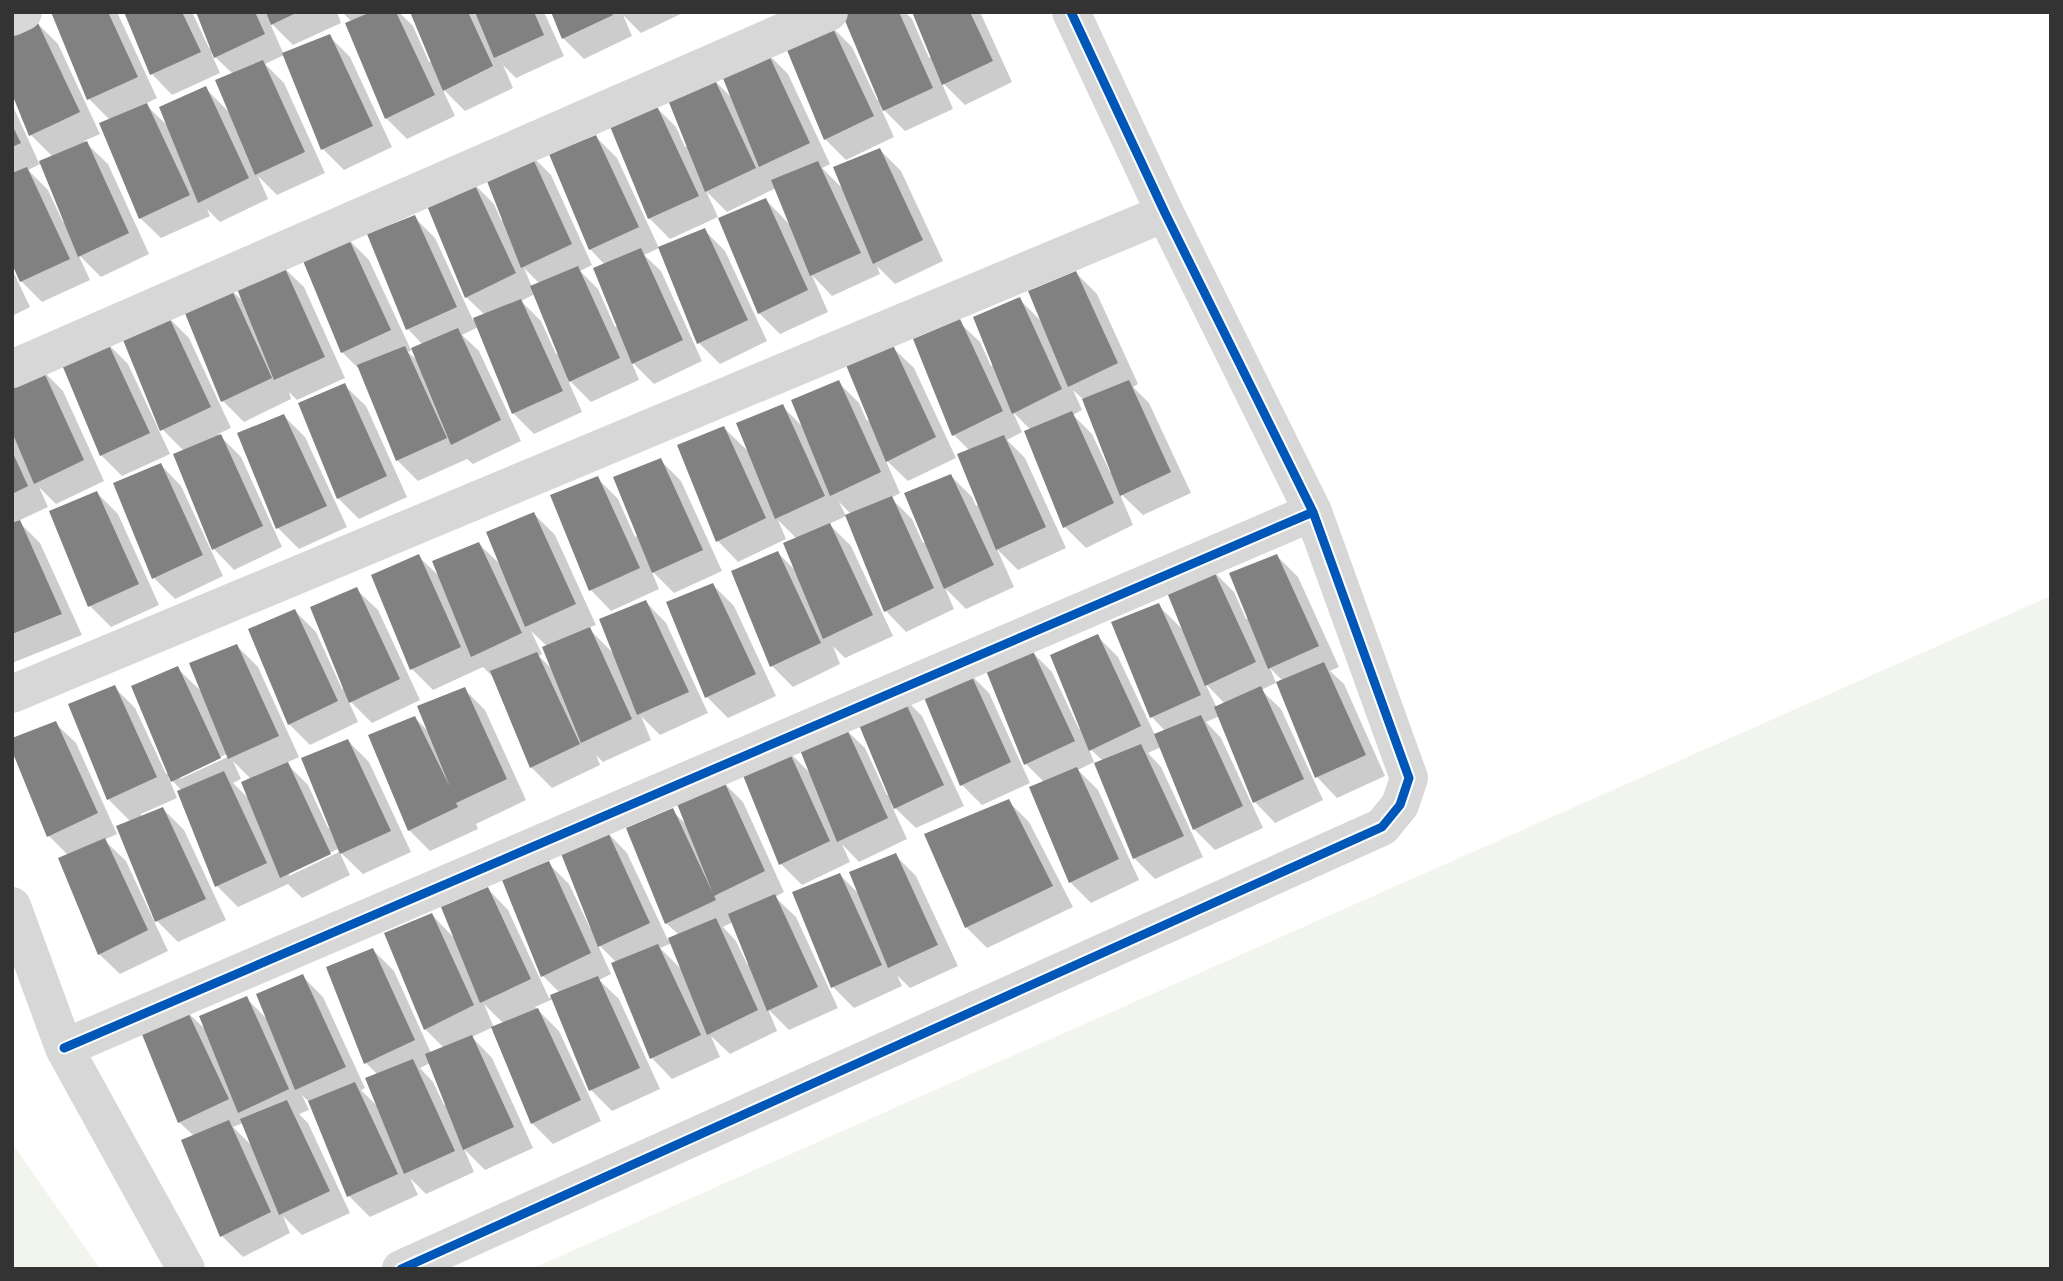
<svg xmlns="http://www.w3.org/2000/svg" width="2063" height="1281" viewBox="0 0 2063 1281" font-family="'Noto Sans',sans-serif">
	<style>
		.green { fill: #f1f5ed }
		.shadow { fill: #0003; fill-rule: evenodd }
		.building { fill: #818181 }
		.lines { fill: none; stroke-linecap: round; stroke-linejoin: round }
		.street { stroke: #d7d7d7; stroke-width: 38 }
		.cycleway-casing { stroke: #fff; stroke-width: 13 }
		.cycleway { stroke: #0057b8; stroke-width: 9 }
	</style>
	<rect width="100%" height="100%" fill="#fff"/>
	<path class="green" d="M2051 596V1269H531Z
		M12 1143 100 1269H12Z"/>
	<path class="shadow" d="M53 12H117L157 98 145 104 170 128 205 88 232 115 233 74 211 53 220 73 172 95 152 74 126 12H192L209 48 212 47 197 12H337L341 23 293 45 269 21 284 55 329 36 350 57 392 147 344 170 323 149 284 55 265 64 284 83 325 173 277 195 258 176 268 199 220 222 207 209 210 216 161 238 140 218 110 120 89 99Z
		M342 12H399L413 26 429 62 432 61 412 12H544L564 56 516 78 503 65 513 88 465 111 442 88 455 116 407 139 386 118 352 22Z
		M553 12H685L641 33 623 15 632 36 584 59 563 38Z
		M856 12H905L912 19 929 58 932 56 914 12H980L1012 82 965 105 941 81 953 109 905 131 880 106 894 137 846 160 825 139 831 26 852 47 877 100 879 99Z
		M37 23 58 44 100 134 84 141 108 164 149 254 101 277 78 254 90 280 42 302 18 278 12 260V104L39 163 53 157 31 135ZM42 163 66 221 63 222 48 190 28 170Z
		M767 53 788 74 830 164 822 168 844 190 880 150 901 171 943 261 895 284 877 266 880 274 832 296 812 275 828 312 780 334 759 313 766 200 791 226 776 188 727 212 706 191 718 217 670 239 649 218 611 124 655 106 676 127 685 147 688 145 712 78 733 99Z
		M596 137 617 158 659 248 644 255 661 271 702 361 654 384 631 361 639 380 591 402 567 378 582 412 534 434 513 413 478 327 462 335 479 351 521 441 473 464 467 459 418 481 397 460 361 371 342 352 348 239 369 260 411 350 423 345 408 329 369 235 414 217 435 238 473 320 485 315 466 297 473 183 494 204 501 220 504 219 530 154 551 175 592 265 580 271 598 289 615 327 618 326 605 265 590 249ZM524 268 540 284 532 287ZM535 294 559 353 556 354 541 321 521 301ZM414 349 419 362 408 352Z
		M704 230 725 251 767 341 720 364 699 343Z
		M283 267 304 287 345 378 297 400 289 392 291 399 244 422 223 401 185 307 229 288 245 303Z
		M12 269 30 307 12 316Z
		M1076 273 1097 294 1138 384 1133 387 1149 403 1191 493 1143 515 1119 492 1133 525 1086 548 1065 527 1031 430 1013 412 1022 432 1007 440 1025 458 1066 548 1018 570 997 549 1014 587 966 609 945 588 954 609 906 632 886 611 851 514 839 502 846 516 829 524 851 546 893 636 845 658 833 646 840 664 793 687 772 666 734 572 778 553 798 573 797 539 778 520 786 539 738 562 718 541 724 428 750 453 782 406 805 429 838 382 859 403 867 421 870 419 893 348 914 368 956 458 908 481 885 459 900 493 891 498 912 519 923 543 926 542 951 476 972 497 976 506 979 504 970 451 954 435 959 322 980 342 991 366 994 365 1019 299 1044 324ZM1073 390 1085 401 1112 471 1110 472 1092 434 1073 415 1082 410Z
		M168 317 189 338 231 428 218 434 241 457 282 547 234 570 214 549 184 451 160 427Z
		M107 343 128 364 170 454 122 476 101 455Z
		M42 370 63 391 104 481 56 504 39 487 48 507 18 521 40 543 82 635 12 663V382Z
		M345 386 366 406 407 497 359 519 338 498Z
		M284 416 305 437 347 527 299 549 278 528 239 434Z
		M660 460 681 481 722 571 674 593 651 570 659 589 611 611 591 590 552 496 597 478 618 499 635 537 638 535Z
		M161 465 181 486 223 576 175 599 154 578Z
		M97 493 118 514 159 605 111 627 90 606Z
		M534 514 555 535 596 625 588 628 615 655 646 602 666 623 708 713 660 735 641 716 651 740 603 762 596 755 600 765 552 788 531 767 493 677 483 667 433 690 412 669 373 575 418 556 442 579 479 544 503 567ZM531 631 547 646 553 670 539 656 542 654Z
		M1277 556 1298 577 1339 667 1330 671 1344 684 1385 776 1337 798 1317 777 1283 681 1270 668 1276 683 1261 690 1281 709 1323 800 1275 823 1255 802 1220 716 1206 722 1221 738 1263 828 1215 850 1194 829 1161 747 1148 753 1161 767 1203 857 1155 879 1134 858 1103 761 1088 747 1094 762 1078 770 1098 790 1139 880 1091 903 1070 882 1044 782 1026 764 987 669 1031 651 1052 672 1079 729 1082 728 1097 636 1118 657 1155 735 1165 731 1152 717 1158 605 1184 631 1213 571 1234 592 1246 619 1249 618ZM1206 685H1207L1225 704 1217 708Z
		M713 585 734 606 776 696 728 718 707 697Z
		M357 590 378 610 420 700 372 723 347 698 358 722 310 745 289 724 251 630 295 611 316 632 342 689 345 688Z
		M237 646 258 667 299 757 286 763 308 785 328 828 331 827 348 741 369 762 411 852 363 874 339 851 350 875 302 898 288 884 238 907 217 886 182 791 168 776 177 798 141 814 142 817 163 809 184 830 226 920 178 942 157 921 131 822 108 799 114 687 135 708 166 774 169 773 178 669 204 694ZM229 753 230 756 180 779V776ZM233 761 251 779 250 800 233 783 241 779ZM338 849 339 852 289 876V872Z
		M968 672 989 693 1030 783 982 805 962 785Z
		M464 689 485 710 526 800 476 824 478 829 430 851 409 830 415 718 428 731Z
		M901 695 922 716 964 806 916 828 891 804 907 839 859 862 842 844 850 862 802 885 781 864 742 769 788 751 812 775 844 728 865 748 887 795 890 794Z
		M55 723 76 743 117 834 104 840 126 861 168 951 120 974 99 954 68 855 49 836Z
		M722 781 743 802 784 892 775 897 796 917 838 1008 789 1030 768 1009 777 1031 730 1054 711 1036 720 1057 672 1079 652 1058 617 963 597 943 611 974 599 980 619 999 660 1089 612 1111 591 1090 553 999 535 1007 559 1031 601 1121 553 1144 532 1123 493 1027 472 1037 492 1058 533 1148 485 1170 464 1149 474 1172 426 1194 410 1178 418 1195 370 1217 349 1196 311 1104 302 1095 309 1110 299 1114 308 1123 350 1213 302 1235 283 1216 290 1233 243 1257 222 1236 194 1136 179 1122 185 1010 207 1031 246 998 268 1020 302 976 323 997 365 1088 361 1090 379 1108 378 1075 366 1063 373 950 394 971 431 1053 444 1048 425 1029 432 915 456 940 488 889 508 910 549 998 560 993 541 974 548 863 569 884 590 928 593 927 607 832 627 853 668 940 679 935 666 923 672 811 687 825ZM733 922 750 963 747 964 736 941 723 927ZM672 943 684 972 660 948ZM484 1004 504 1024 494 1028ZM430 1063 447 1104 444 1105 433 1082 420 1068ZM243 1123 254 1148 233 1127Z
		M1008 801 1029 822 1073 907 987 948 966 927Z
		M895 855 916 876 958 966 910 988 897 975 902 986 854 1008 833 987 840 875 860 895Z"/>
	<path class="building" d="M51 12H108L138 77 87 100Z
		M124 12H182L201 52 150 75Z
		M196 12H255L265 34 214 58Z
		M266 12H298L271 25Z
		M371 12H396L435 95 385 119 345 23Z
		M410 12H468L493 66 443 91Z
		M475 12H534L544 35 494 58Z
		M551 12H611L613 15 562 39Z
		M851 12H899L933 88 883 111 843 16Z
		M912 12H970L993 61 942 85Z
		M37 21 80 112 29 136 12 94V31Z
		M831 24 874 116 824 140 784 43Z
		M330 34 373 126 321 150 282 53Z
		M767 51 810 143 759 167 720 71Z
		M263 60 305 152 255 175 215 80Z
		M713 76 756 168 705 192 666 95Z
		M206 86 249 178 198 203 159 107Z
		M147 103 190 195 139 219 99 123Z
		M656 104 699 196 648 219 609 124Z
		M12 125 21 143 12 147Z
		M596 135 639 227 589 250 549 154Z
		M87 141 129 233 78 257 39 161Z
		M880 148 923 240 873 264 833 167Z
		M530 152 572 244 521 268 483 171Z
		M818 161 861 253 810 276 771 180Z
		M27 167 70 259 20 282 12 264V173Z
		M473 181 516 273 465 298 425 201Z
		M766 198 808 290 758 314 718 218Z
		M415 215 457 307 406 330 367 234Z
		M705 228 748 320 697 344 658 247Z
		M348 237 391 330 341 353 301 256Z
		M641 248 683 340 632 364 593 268Z
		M283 264 325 357 274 380 235 284Z
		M578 266 620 358 569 382 530 286Z
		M1076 271 1118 363 1068 387 1028 291Z
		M230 286 272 378 221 402 182 306Z
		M1020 297 1062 389 1012 414 973 317Z
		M521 299 563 391 512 414 473 318Z
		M168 315 211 407 160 431 121 335Z
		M960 319 1003 411 952 436 913 339Z
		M458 328 501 420 451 445 411 348Z
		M107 341 150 433 100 456 60 360Z
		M893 345 936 437 886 462 846 365Z
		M405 346 447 438 396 461 357 365Z
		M42 368 84 460 34 484 12 432V381Z
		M839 380 881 472 830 496 791 400Z
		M1129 380 1171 472 1120 496 1082 399Z
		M345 383 387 476 337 499 298 403Z
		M783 404 825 496 775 519 736 423Z
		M1072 411 1114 503 1063 528 1024 431Z
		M284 414 327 506 276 529 237 433Z
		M724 426 766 518 716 542 677 445Z
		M221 434 263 526 212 550 173 454Z
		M1004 435 1046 527 996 550 957 454Z
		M12 451 28 486 12 494Z
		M661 458 703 550 652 573 613 477Z
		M161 463 203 555 152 579 113 483Z
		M951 474 994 565 944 589 904 493Z
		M598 476 640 568 589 591 550 495Z
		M97 491 139 584 88 607 49 511Z
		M892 496 934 588 884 612 845 515Z
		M534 512 576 604 525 627 486 532Z
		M20 520 62 614 12 634V523Z
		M830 523 873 615 823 639 783 543Z
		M479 542 522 633 471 657 432 561Z
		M778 551 821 643 770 667 731 571Z
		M419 554 461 647 410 670 371 575Z
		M1277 554 1319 646 1268 669 1229 573Z
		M1213 569 1256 662 1205 686 1166 590Z
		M713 583 756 674 705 698 666 602Z
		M357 587 400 679 349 703 310 607Z
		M646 600 689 692 637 715 599 619Z
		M1159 603 1201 695 1150 718 1111 622Z
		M295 609 338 701 288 725 248 629Z
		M590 627 632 719 581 743 542 647Z
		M1098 634 1141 726 1089 751 1050 655Z
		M237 644 279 736 228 759 189 663Z
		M1032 649 1075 741 1024 765 985 668Z
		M537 652 580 744 530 768 490 671Z
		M1324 662 1366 755 1315 778 1276 682Z
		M178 666 221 758 171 782 131 686Z
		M969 670 1011 762 960 786 921 690Z
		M115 685 157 777 107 800 68 704Z
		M1261 686 1304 779 1253 803 1214 707Z
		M465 687 507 779 456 803 458 807 408 831 368 735 415 716 450 787 417 706Z
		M901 693 944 785 894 809 854 713Z
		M1201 715 1243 806 1193 830 1154 734Z
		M56 721 98 813 47 837 12 751V738Z
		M845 725 888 818 837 842 798 745Z
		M348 739 391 831 340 854 301 758Z
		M1141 744 1184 836 1133 859 1094 763Z
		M788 749 830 841 779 865 740 768Z
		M288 762 331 854 280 878 241 782Z
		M1077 767 1119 859 1069 883 1029 787Z
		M224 771 267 863 215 887 177 791Z
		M723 779 765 871 714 896 675 799Z
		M1009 799 1053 886 965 928 924 834Z
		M163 807 206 899 155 922 116 826Z
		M673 808 716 900 665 924 626 828Z
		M607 830 650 923 598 947 560 851Z
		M105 838 148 930 98 955 58 858Z
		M896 853 938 945 888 968 849 872Z
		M549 861 591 953 541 977 502 880Z
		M840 873 882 965 831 988 792 892Z
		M488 887 531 979 480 1003 441 907Z
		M775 894 818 987 767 1011 728 914Z
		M432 913 474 1005 424 1030 384 933Z
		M716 918 758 1010 707 1035 668 938Z
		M658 944 701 1035 650 1059 611 963Z
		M373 948 415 1040 364 1064 326 967Z
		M303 974 346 1067 295 1090 256 994Z
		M598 976 640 1068 589 1091 550 995Z
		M247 996 289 1089 238 1113 199 1016Z
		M186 1008 229 1099 178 1123 139 1027Z
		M538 1008 581 1100 531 1124 491 1027Z
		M472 1035 514 1127 463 1150 425 1054Z
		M413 1059 455 1151 404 1174 365 1078Z
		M355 1082 398 1174 347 1197 308 1101Z
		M287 1100 330 1191 279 1215 240 1119Z
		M229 1120 271 1212 220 1237 181 1140Z"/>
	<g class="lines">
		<path class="street" d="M12 17 23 12
			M12 369 829 12
			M12 694 1165 213
			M12 906 64 1048 186 1269
			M64 1048 1313 512
			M401 1269 1382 827 1400 805 1409 778 1313 512 1165 213 1071 12"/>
		<defs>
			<path id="cycleway" d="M64 1048 1313 512
				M401 1269 1382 827 1400 805 1409 778 1313 512 1165 213 1071 12"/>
		</defs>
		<use href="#cycleway" class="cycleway-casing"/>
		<use href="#cycleway" class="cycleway"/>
	</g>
	<rect width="2063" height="1281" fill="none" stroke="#333333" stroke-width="28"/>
</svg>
